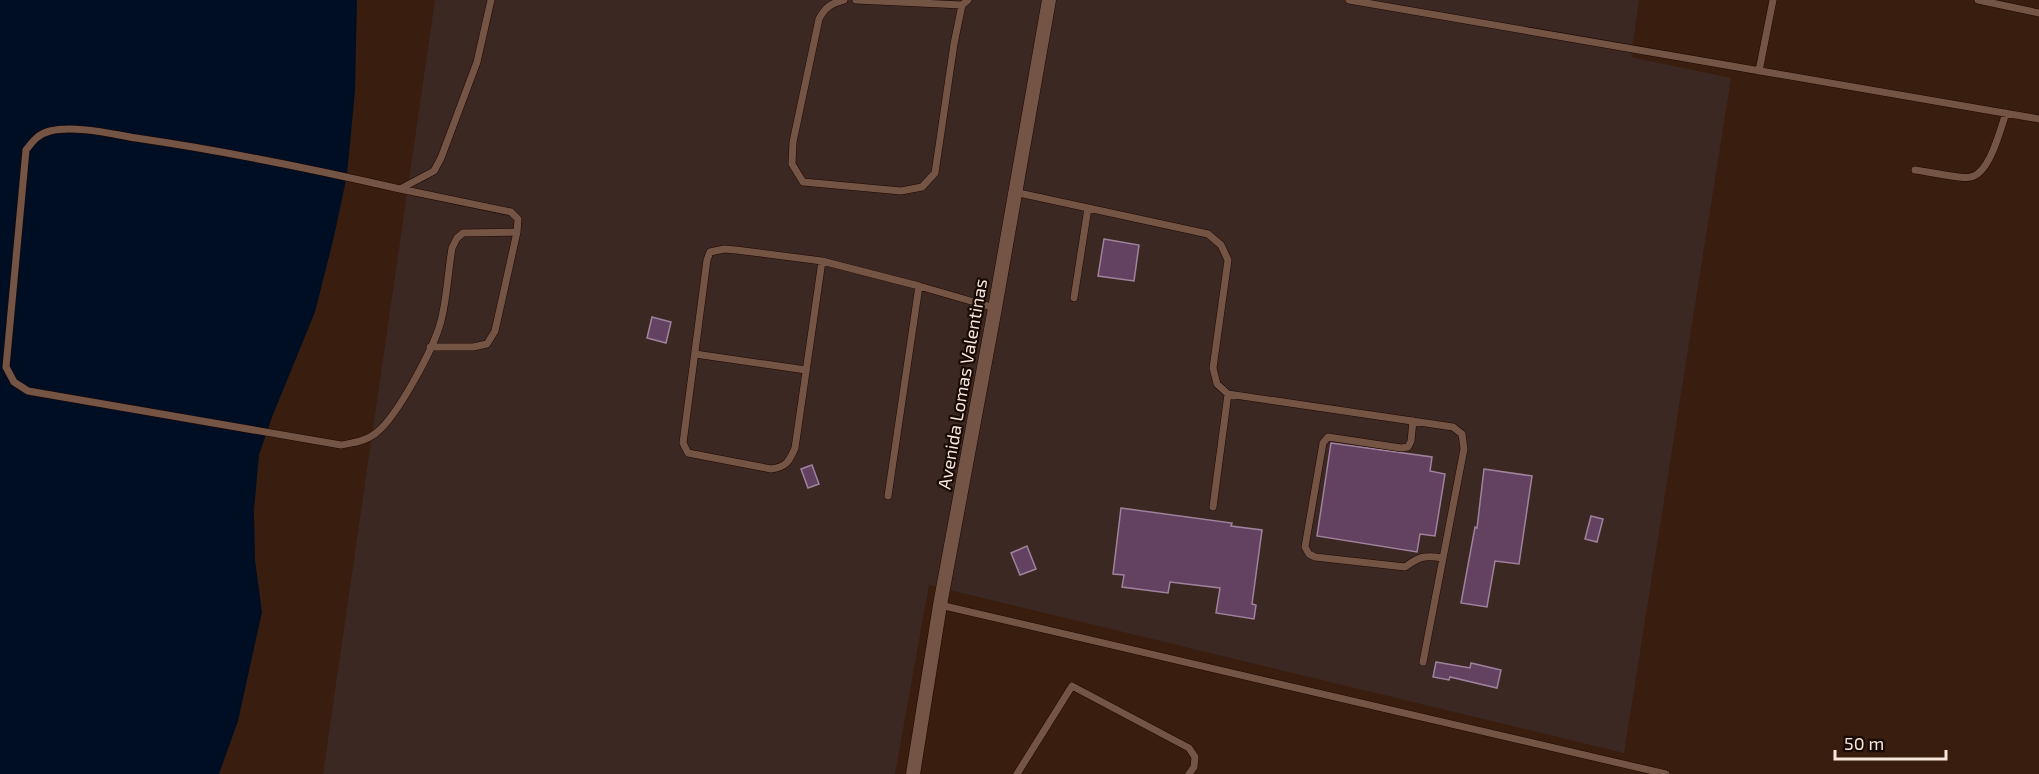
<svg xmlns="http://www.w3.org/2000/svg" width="2039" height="774" viewBox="0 0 2039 774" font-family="'Exo 2',sans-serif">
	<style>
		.industrial { fill: #3b2822 }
		.water { fill: #000e23 }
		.building { fill: #634161; stroke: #9f839d; stroke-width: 1.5 }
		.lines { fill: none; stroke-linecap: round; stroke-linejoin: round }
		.lane-casing { stroke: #1f0600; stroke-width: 8 }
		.street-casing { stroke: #1f0600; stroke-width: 15 }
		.lane { stroke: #745444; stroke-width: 7 }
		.street { stroke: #745444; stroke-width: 14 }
		.labels { text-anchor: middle; stroke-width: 4.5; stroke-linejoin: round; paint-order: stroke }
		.street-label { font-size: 18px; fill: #f8e5db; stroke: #180b06 }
	</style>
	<rect width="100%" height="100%" fill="#391e0f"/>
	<path class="industrial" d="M435 0H1639L1631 57 1731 78 1624 753 929 585 895 774H323Z"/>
	<path class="water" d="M0 0H357L355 91 347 175 334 237 315 312 272 417 259 455 254 510 255 560 262 612 238 721 219 774H0Z"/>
	<path class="building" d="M1104 239 1139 245 1134 281 1098 276Z
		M652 317 671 322 666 343 647 338Z
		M1331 443 1432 457 1430 471 1445 474 1435 536 1420 534 1417 552 1317 536Z
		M812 465 819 484 808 488 801 469Z
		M1484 469 1532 476 1519 564 1495 561 1487 607 1461 603 1475 527 1477 528Z
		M1121 508 1232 523 1231 526 1262 530 1252 604 1256 605 1254 619 1216 613 1220 588 1170 582 1168 593 1122 587 1124 575 1113 574Z
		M1591 516 1603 519 1597 542 1585 539Z
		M1027 546 1036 569 1020 575 1011 553Z
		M1436 662 1470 668 1471 663 1501 670 1497 688 1450 677 1449 680 1433 677Z"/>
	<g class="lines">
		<defs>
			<path id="lane" d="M844 0C832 3 825 7 819 19L793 142 792 164 803 182 901 191 922 187 935 173 954 44 962 5 968 0
				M856 0 962 5
				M1349 0 2039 119
				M1978 0 2039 13
				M1759 71 1773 0
				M1915 170C1926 171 1962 180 1971 177 1990 173 2000 130 2006 113
				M400 189 511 212 518 219 517 232 463 233 457 238 452 248C448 272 447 298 441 321 434 348 397 417 376 433 366 441 353 443 341 445L28 391 14 382 6 367 26 150C33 141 38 134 50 131 74 125 112 134 136 138 225 151 313 169 400 189L434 171 441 158 477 62 491 0
				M1014 192 1208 234 1221 245 1228 260 1213 368 1217 384 1228 394 1453 427 1462 434 1464 449 1423 662
				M822 261 795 448C789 462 786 467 771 469L688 453 683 443 707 260 710 252 724 249 736 250 822 261 919 286 995 308
				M1074 298 1088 208
				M430 347H473L487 344 495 331 517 232
				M695 354 806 370
				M1413 421 1411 441 1408 447 1401 448 1328 437 1323 443 1305 547 1309 554 1315 557 1405 567C1420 556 1425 555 1443 558
				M888 496 919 286
				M1213 507 1228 394
				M940 605 1666 774
				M1017 774 1072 686 1189 748 1195 757 1194 767 1189 774"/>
			<path id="street" d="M913 774 940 605 995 308 1049 0"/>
		</defs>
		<use href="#lane" class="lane-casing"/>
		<use href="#street" class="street-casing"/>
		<use href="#lane" class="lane"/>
		<use href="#street" class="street"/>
	</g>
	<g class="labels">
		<g class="street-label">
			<text transform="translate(963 384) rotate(-80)" y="6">Avenida Lomas Valentinas</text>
		</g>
	</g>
	<path d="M1835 750v9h111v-9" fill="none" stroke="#f8e5db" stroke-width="3"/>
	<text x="1844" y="750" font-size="18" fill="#f8e5db" stroke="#180b06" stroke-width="4.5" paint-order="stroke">50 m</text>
</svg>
